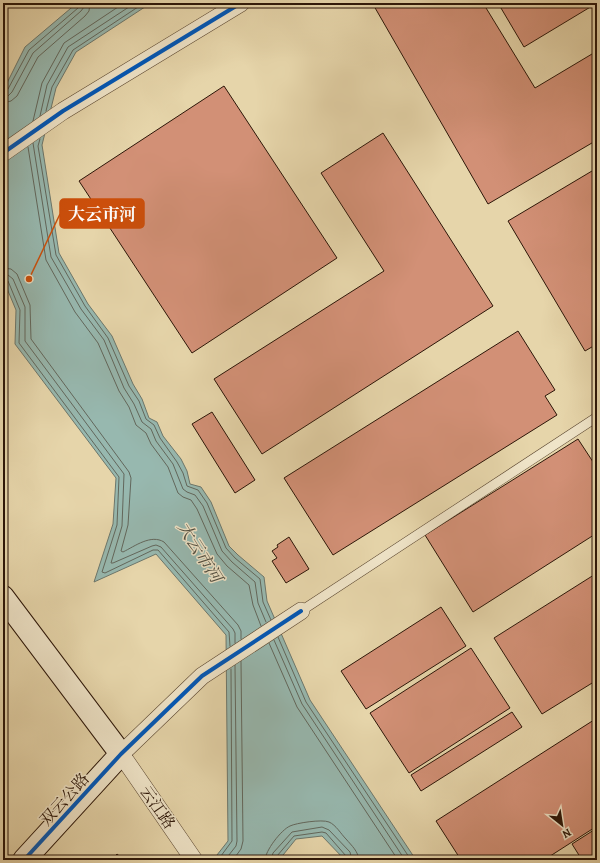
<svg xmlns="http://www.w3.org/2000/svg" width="600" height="863" viewBox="0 0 600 863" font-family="Alegreya,'Noto Serif SC',serif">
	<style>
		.water { fill: #97b8af; stroke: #6c776c }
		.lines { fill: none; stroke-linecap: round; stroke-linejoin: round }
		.shore { stroke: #62675c; stroke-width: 1 }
		.building { fill: #d29076; stroke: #2c1608 }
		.lane-casing { stroke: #5a4630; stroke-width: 10 }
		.street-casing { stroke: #5a4630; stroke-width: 18 }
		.secondary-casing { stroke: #2c1608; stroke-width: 24 }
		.lane { stroke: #efe4c8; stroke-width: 9 }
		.street { stroke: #efe4c8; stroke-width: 17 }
		.secondary { stroke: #efe4c8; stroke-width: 22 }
		.cycleway-casing { stroke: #efe4c8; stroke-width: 6 }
		.cycleway { stroke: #0057b8; stroke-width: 4 }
		.labels { text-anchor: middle; stroke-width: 3; stroke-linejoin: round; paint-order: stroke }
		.street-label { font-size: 16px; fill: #2c1608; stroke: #efe4c8 }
		.water-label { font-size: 17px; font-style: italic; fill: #514f42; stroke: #efe4c8 }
		.leader { fill: none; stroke: #cc4f0b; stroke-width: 1.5 }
		.callout-dot { fill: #cc4f0b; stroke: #efe4c8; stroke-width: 1.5 }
		.callout { fill: #cc4f0b; stroke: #cc4f0b; stroke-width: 1.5 }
		.callout-label { font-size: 17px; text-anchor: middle; font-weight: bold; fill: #fff }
	</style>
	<rect width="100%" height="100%" fill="#e6d5aa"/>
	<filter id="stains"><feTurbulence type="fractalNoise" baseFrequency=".005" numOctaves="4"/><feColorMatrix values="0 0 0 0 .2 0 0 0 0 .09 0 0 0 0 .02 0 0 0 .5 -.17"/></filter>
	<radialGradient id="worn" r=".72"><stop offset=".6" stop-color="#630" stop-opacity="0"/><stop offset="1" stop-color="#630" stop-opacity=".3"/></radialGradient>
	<path class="water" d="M77 3H151L76 52 56 88 42 145 59 253 88 304 112 336 133 384 142 399 149 418 157 422 163 436 181 459 187 471 190 484 201 487 211 502 229 546 238 555 264 577 267 601 310 700 416 860H345L322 836 296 839 279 860H213L228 841 226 635 156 554 94 582 113 524 116 478 15 344 16 310 3 279V91L25 47Z"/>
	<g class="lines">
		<path class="shore" d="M3 92 8 89 29 50 78 8 79 3
			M3 97 8 96 12 92 33 53 81 11 84 7V3
			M3 103 11 101 17 96 38 57 85 16 89 11 90 3
			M46 111 52 87 73 50 144 3
			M40 116 47 85 68 47 135 3
			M33 121 42 83 64 43 124 3
			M40 139 38 146 56 255 85 306 108 338 129 386 139 401 146 419 154 425 160 438 177 462 183 473 187 486 198 490 207 503 226 548 235 558 260 579 263 602 271 620
			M33 143 51 257 81 309 104 340 124 388 134 404 142 422 151 429 156 441 173 464 183 489 187 492 195 495 203 506 222 551 232 562 255 582 258 603 266 622
			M28 147 46 260 75 312 98 343 119 391 129 407 136 425 146 433 151 444 168 467 178 493 183 497 191 500 197 509 217 554 227 566 249 585 253 605 261 626
			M3 268 11 269 17 274 30 305 31 339 129 472 131 478 128 525 121 551 123 552C135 546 151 534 164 542L238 625 241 631V639
			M3 274 8 275 13 279 25 307V341L124 474 122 526 111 563H113L152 546 156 545 161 547 233 629 235 633V643
			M3 279 8 281 20 310 19 343 119 477 117 525 102 572 105 573 153 550H158L229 632 230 646
			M278 637 306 702 411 860
			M274 640 302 704 405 860
			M269 643 297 707 398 860
			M218 860 232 841 231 669
			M225 860 236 846 237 841 235 665
			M233 860 241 849 243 841 241 661
			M265 860C265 851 281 830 290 826 296 823 322 819 329 822 336 825 341 834 346 839 352 846 358 851 359 860
			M271 860 273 853 292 832 322 827 329 830 350 852 352 860
			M276 860 277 856 294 836 322 832 326 833 346 856 347 860"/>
	</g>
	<path class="building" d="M379 3H483L535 88 597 51V140L488 204 374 6Z
		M498 3H597L524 47Z
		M224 86 337 258 192 353 79 181Z
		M383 133 493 306 262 454 214 379 384 271 321 173Z
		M597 168V344L585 351 508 221Z
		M518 331 555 390 545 396 557 415 333 555 284 478Z
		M212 412 255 480 235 493 192 424Z
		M578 439 597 468V533L473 612 425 535Z
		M289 537 309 569 286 583 272 561 277 558 272 551 278 547 277 545Z
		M597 573V680L542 714 494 638Z
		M441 607 466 646 366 709 341 671Z
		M471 648 510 708 409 773 370 713Z
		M512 712 522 727 421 791 411 775Z
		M597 718V826L544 860H461L436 821Z
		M597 828V860H582L572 844Z
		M117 854 124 860H111Z"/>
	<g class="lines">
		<defs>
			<path id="lane" d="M301 611 597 417"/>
			<path id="street" d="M3 153 63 111 241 3
				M194 860 121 754 202 676 301 611"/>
			<path id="secondary" d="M3 597 121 754 24 860"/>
		</defs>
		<use href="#lane" class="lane-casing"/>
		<use href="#street" class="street-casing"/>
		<use href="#secondary" class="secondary-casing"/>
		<use href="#lane" class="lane"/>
		<use href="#street" class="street"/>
		<use href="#secondary" class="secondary"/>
		<defs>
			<path id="cycleway" d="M3 153 63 111 241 3
				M24 860 121 754 202 676 301 611"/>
		</defs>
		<use href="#cycleway" class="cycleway-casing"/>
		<use href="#cycleway" class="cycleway"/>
	</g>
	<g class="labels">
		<g class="street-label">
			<text transform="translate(64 799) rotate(-48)" y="6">双云公路</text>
			<text transform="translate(158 807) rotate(55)" y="6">云江路</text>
		</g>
		<g class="water-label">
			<text transform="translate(200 552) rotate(58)" y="6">大云市河</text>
		</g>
	</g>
	<path class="leader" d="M29 279L60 214"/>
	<circle class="callout-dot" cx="29" cy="279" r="4"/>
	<rect class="callout" x="60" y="199" width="84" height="29" rx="4"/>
	<g class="callout-label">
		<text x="102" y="220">大云市河</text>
	</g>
	<rect width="600" height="863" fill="none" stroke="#e6d5aa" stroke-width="16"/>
	<rect x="4" y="4" width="592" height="855" fill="none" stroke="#2c1608" stroke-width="2"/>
	<rect x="8" y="8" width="584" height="847" fill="none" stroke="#2c1608"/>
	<g transform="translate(562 825) rotate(150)" stroke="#efe4c8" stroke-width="3" paint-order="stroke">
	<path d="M0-3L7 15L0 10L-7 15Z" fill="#2c1608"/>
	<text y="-6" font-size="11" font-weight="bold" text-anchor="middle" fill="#2c1608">N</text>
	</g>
	<rect width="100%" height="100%" filter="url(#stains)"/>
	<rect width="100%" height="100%" fill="url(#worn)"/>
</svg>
